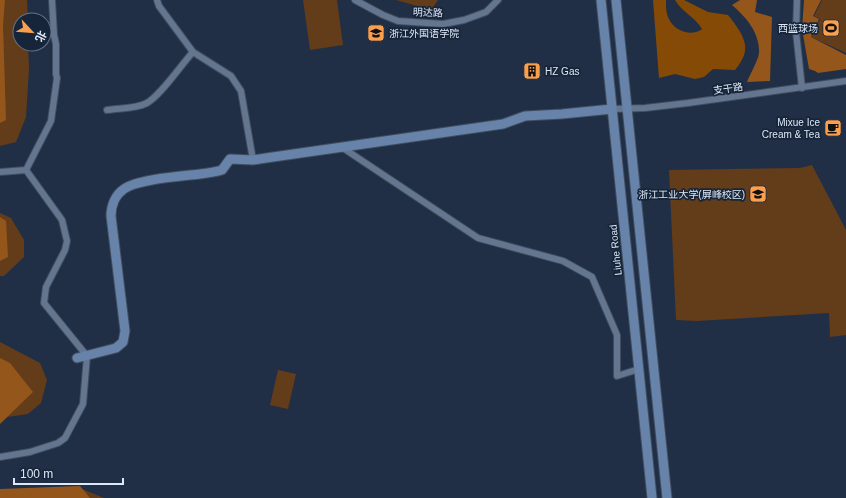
<svg xmlns="http://www.w3.org/2000/svg" width="846" height="498" viewBox="0 0 846 498" font-family="Helvetica,'Noto Sans SC',sans-serif">
	<style>
		.green { fill: #633c1a }
		.forest { fill: #94561b }
		.water { fill: #864a07 }
		.lines { fill: none; stroke-linecap: round; stroke-linejoin: round }
		.street-casing { stroke: #404d60; stroke-width: 8 }
		.secondary-casing { stroke: #404d60; stroke-width: 11 }
		.street { stroke: #64768f; stroke-width: 6 }
		.secondary { stroke: #6783aa; stroke-width: 9 }
		.labels { text-anchor: middle; stroke-width: 3.5; stroke-linejoin: round; paint-order: stroke }
		.street-label { font-size: 10px; fill: #dee8f6; stroke: #16253a }
		.poi-label { font-size: 10px; fill: #dee8f6; stroke: #16253a; text-anchor: end }
	</style>
	<rect width="100%" height="100%" fill="#202f45"/>
	<path class="green" d="M0 0H27L28 20H20V44H28L29 69 26 117 16 142 0 146Z
		M303 0H337L343 45 310 50Z
		M396 0H438L431 10Z
		M822 0H846V53L811 37 820 19 814 16Z
		M812 165 846 230V335L830 337 829 313 697 321 676 320 669 170 800 168Z
		M0 213 11 218 24 240V257L4 276H0Z
		M0 342 40 363 47 380 41 403 28 414 0 418Z
		M278 370 296 374 288 409 270 405Z
		M77 487 104 498H43Z"/>
	<path class="forest" d="M0 0H5L3 25 6 120 0 123Z
		M740 0H757L755 12 772 17 770 81 747 82C750 74 758 61 759 53 760 33 746 17 732 5Z
		M804 0H821L813 16 819 19 811 37 846 55V69L818 73 815 71 809 69 802 29Z
		M0 217 6 221 8 257 0 261Z
		M0 358 10 363 33 392 0 424Z
		M80 486 90 498H0V489Z"/>
	<path class="water" d="M653 0H666C666 6 666 14 669 19 674 31 692 37 702 29 695 17 682 12 675 0H684L708 12 728 15C735 24 747 38 745 51 744 58 739 65 735 70L713 69 704 77 695 79 675 74 659 78Z"/>
	<g class="lines">
		<defs>
			<path id="street" d="M157 0 159 6 193 52 231 76 241 91 253 160
				M355 0 383 15 398 21 443 24 464 20 486 12 498 0
				M797 0 796 32 802 88
				M612 109 645 108 688 103 846 81
				M107 110C119 108 136 109 147 103 161 95 181 65 193 52
				M343 148 478 238 563 261 592 277 617 335V376L639 369
				M26 170 51 121 57 78 56 74V44L54 35 52 0
				M0 172 26 170
				M0 457 30 452 58 443 65 438 83 404 87 356 44 303 46 287 65 250 67 241 62 220 26 170"/>
			<path id="secondary" d="M601 0 652 498
				M616 0 667 498
				M77 358 116 348 123 342 125 331 111 216C111 206 115 195 124 189 137 179 183 176 200 174 208 173 215 172 222 170L230 159 253 160 266 158 503 124 525 116 562 114 612 109"/>
		</defs>
		<use href="#street" class="street-casing"/>
		<use href="#secondary" class="secondary-casing"/>
		<use href="#street" class="street"/>
		<use href="#secondary" class="secondary"/>
	</g>
	<defs>
		<symbol id="stadium-square" viewBox="-11 -11 22 22"><rect x="-9" y="-9" width="18" height="18" rx="4" fill="#fa9f4e" stroke="#16253a"/><path d="M0-5a6.5 5 0 1 0 0 10a6.5 5 0 1 0 0-10ZM-3.5-1.8h7v3.6h-7Z" fill="#111"/></symbol>
		<symbol id="school-square" viewBox="-11 -11 22 22"><rect x="-9" y="-9" width="18" height="18" rx="4" fill="#fa9f4e" stroke="#16253a"/><path d="M0-5L7-2L0 1L-7-2ZM-4 1L0 2.5L4 1V4Q0 6-4 4Z" fill="#111"/></symbol>
		<symbol id="building-square" viewBox="-11 -11 22 22"><rect x="-9" y="-9" width="18" height="18" rx="4" fill="#fa9f4e" stroke="#16253a"/><path d="M-4-6H4V6H1V3H-1V6H-4ZM-2.5-4.3h1.7v1.8h-1.7ZM.8-4.3h1.7v1.8H.8ZM-2.5-1h1.7V.8h-1.7ZM.8-1h1.7V.8H.8Z" fill="#111"/></symbol>
		<symbol id="cafe-square" viewBox="-11 -11 22 22"><rect x="-9" y="-9" width="18" height="18" rx="4" fill="#fa9f4e" stroke="#16253a"/><path d="M-5.5-4.5H6V0H3Q3 3.5 0 3.5H-2.5Q-5.5 3.5-5.5 0ZM3-3.2v2h1.7v-2ZM-6 4.5H4V6H-6Z" fill="#111"/></symbol>
		<symbol id="university-square" viewBox="-11 -11 22 22"><rect x="-9" y="-9" width="18" height="18" rx="4" fill="#fa9f4e" stroke="#16253a"/><path d="M0-5L7-2L0 1L-7-2ZM-4 1L0 2.5L4 1V4Q0 6-4 4Z" fill="#111"/></symbol>
	</defs>
	<g fill-rule="evenodd">
		<use href="#stadium-square" x="821" y="18" width="20" height="20"/>
		<use href="#school-square" x="366" y="23" width="20" height="20"/>
		<use href="#building-square" x="522" y="61" width="20" height="20"/>
		<use href="#cafe-square" x="823" y="118" width="20" height="20"/>
		<use href="#university-square" x="748" y="184" width="20" height="20"/>
	</g>
	<g class="labels">
		<g class="street-label">
			<text transform="translate(428 12) rotate(2)" y="4">明达路</text>
			<text transform="translate(728 88) rotate(-8)" y="4">支干路</text>
			<text transform="translate(615 250) rotate(-96)" y="4">Liuhe Road</text>
		</g>
		<g class="poi-label">
			<text x="818" y="32">西篮球场</text>
			<text x="389" y="37" text-anchor="start">浙江外国语学院</text>
			<text x="545" y="75" text-anchor="start">HZ Gas</text>
			<text x="820" y="126">Mixue Ice<tspan x="820" dy="12">Cream &amp; Tea</tspan></text>
			<text x="745" y="198">浙江工业大学(屏峰校区)</text>
		</g>
	</g>
	<g transform="translate(32 32) rotate(116)"><circle r="19" fill="#16253a" stroke="#667385"/>
	<path d="M0-3L7 15L0 10L-7 15Z" fill="#fa9f4e"/>
	<text y="-6" font-size="11" font-weight="bold" text-anchor="middle" fill="#dee8f6">北</text>
	</g>
	<path d="M14 478v6h109v-6" fill="none" stroke="#dee8f6" stroke-width="2"/>
	<text x="20" y="478" font-size="12" fill="#dee8f6" stroke="#16253a" stroke-width="3" paint-order="stroke">100 m</text>
</svg>
